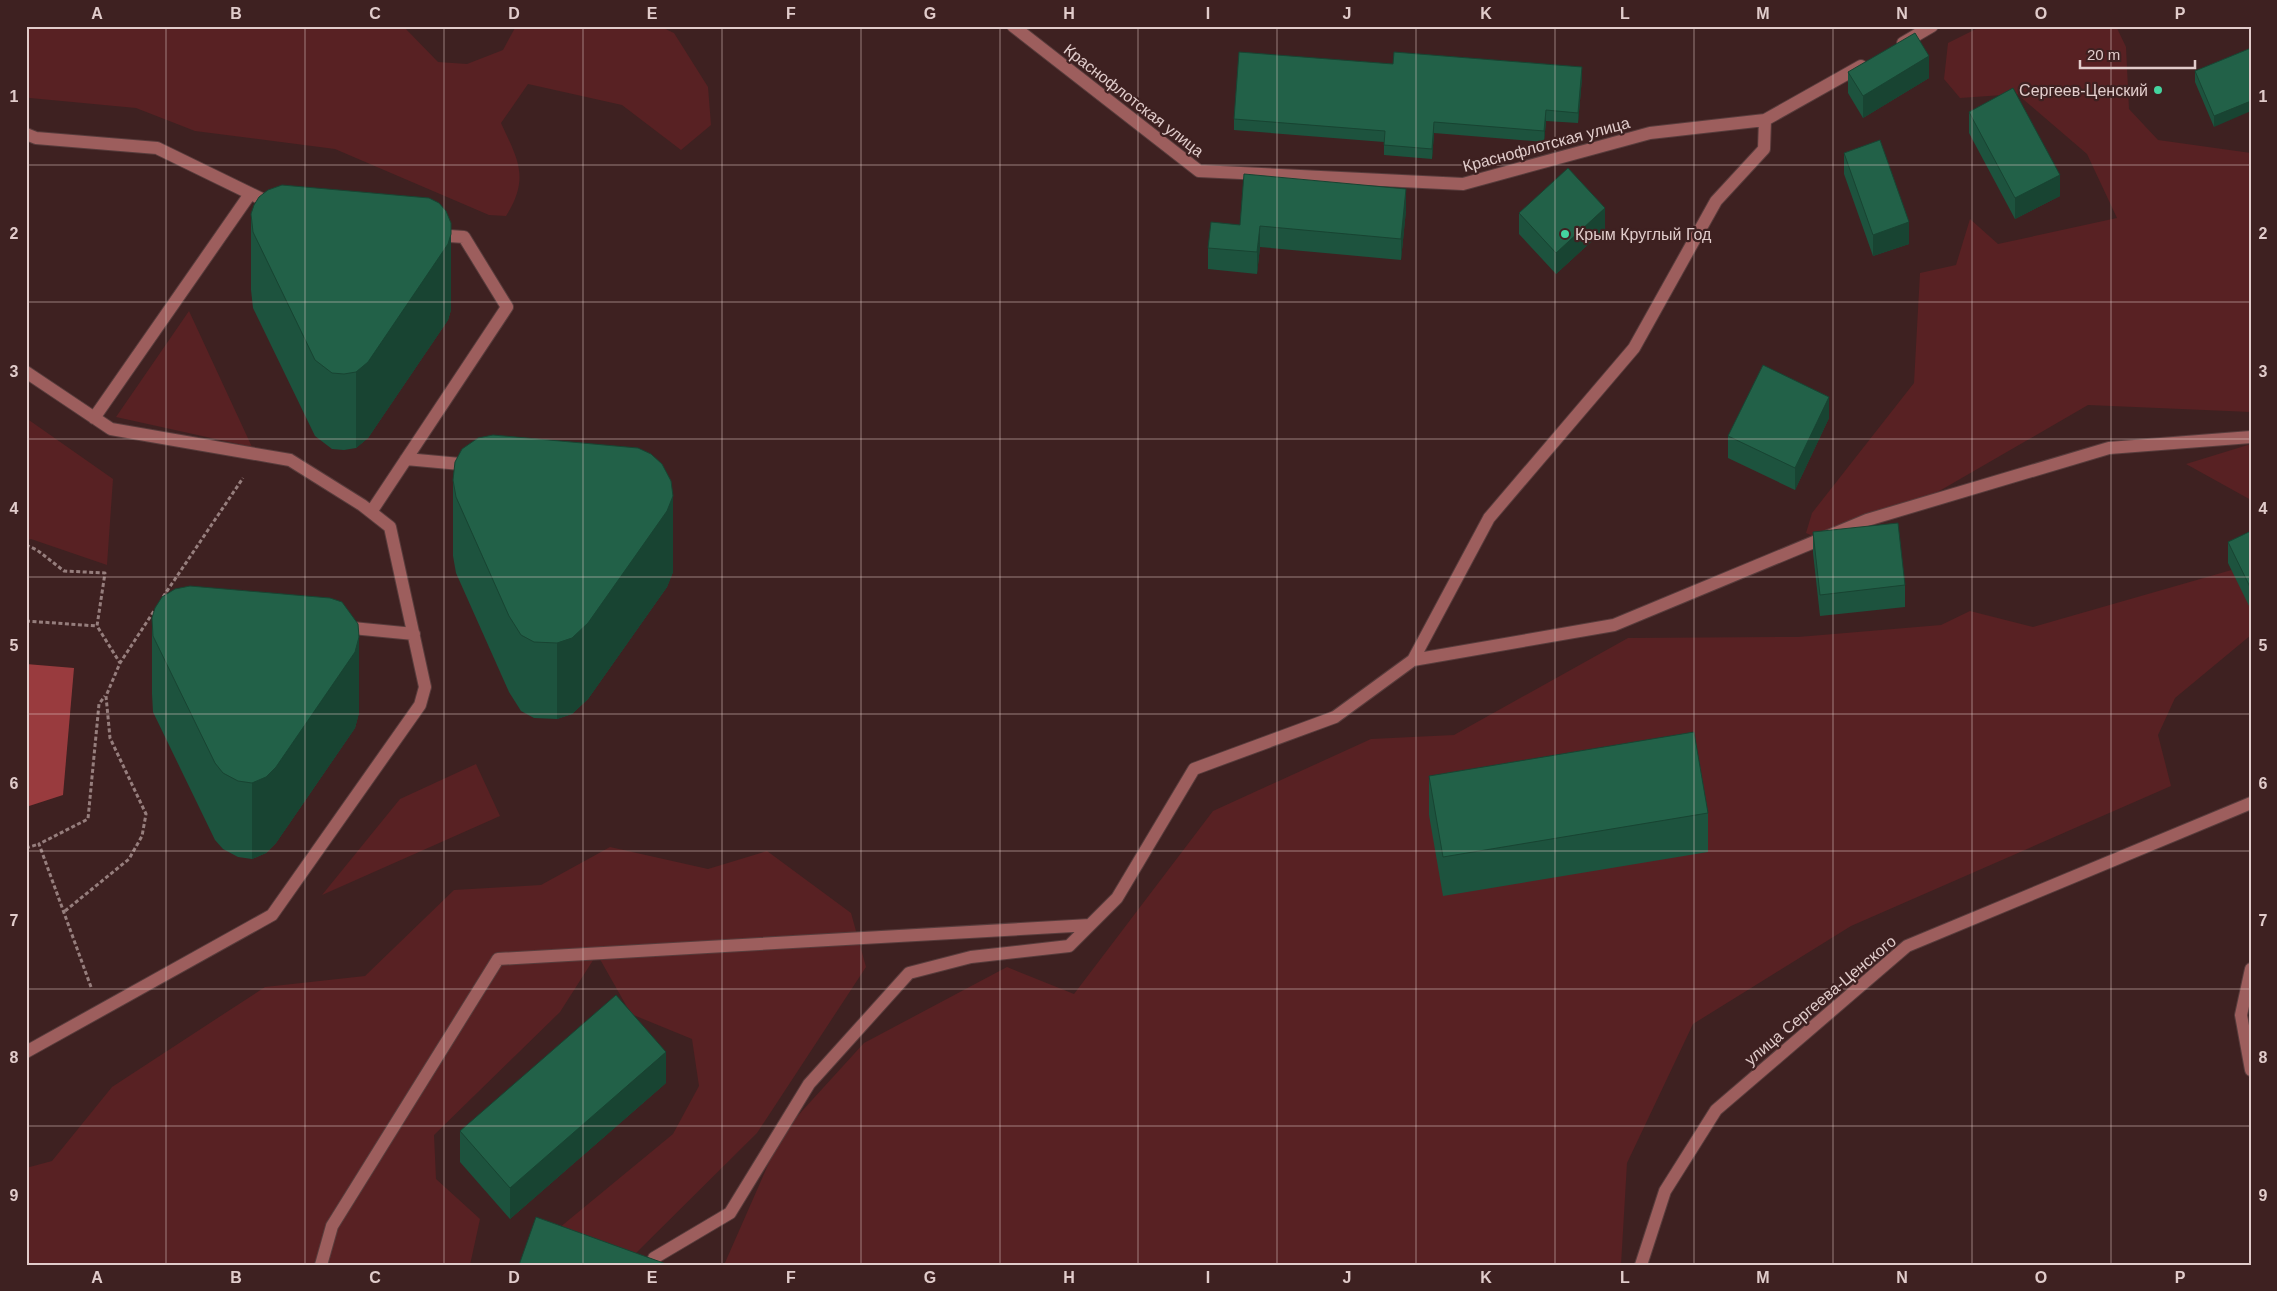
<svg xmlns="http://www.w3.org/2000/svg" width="2277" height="1291" viewBox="0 0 2277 1291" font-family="Helvetica,sans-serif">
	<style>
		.green { fill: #582123 }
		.water { fill: #993b3e }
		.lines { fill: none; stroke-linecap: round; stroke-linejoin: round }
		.minor-casing { stroke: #583c3c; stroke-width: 14 }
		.path { stroke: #967e7d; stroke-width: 3; stroke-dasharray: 4 2.5; stroke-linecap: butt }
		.minor { stroke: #9d5e5d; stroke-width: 12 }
		.wall { fill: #1d533e }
		.shaded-wall { fill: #184432 }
		.building { fill: #226148; stroke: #184432 }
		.grid { fill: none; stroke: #e1cccb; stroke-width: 1; stroke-opacity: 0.55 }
		.poi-dot { fill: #44d49f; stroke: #3e2121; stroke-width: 2 }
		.labels { text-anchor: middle; stroke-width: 4.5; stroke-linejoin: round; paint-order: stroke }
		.poi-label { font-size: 16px; fill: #e1cccb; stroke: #3e2121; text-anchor: end }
		.street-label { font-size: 16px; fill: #e1cccb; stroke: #3e2121 }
		.neatline { fill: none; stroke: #e1cccb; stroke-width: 2 }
		.grid-label { font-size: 16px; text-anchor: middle; font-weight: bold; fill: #e1cccb }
	</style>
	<rect width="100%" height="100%" fill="#3e2121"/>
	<path class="green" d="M26 26H403L438 62 467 64 503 50 516 26H659L674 33 708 87 711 125 681 150 622 105 528 84 501 123C518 160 530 178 506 216L489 215 335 149 195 131 136 108 30 98 26 97Z
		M1982 26H2116L2126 47 2129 109 2158 140 2251 153V412L2088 405 1922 501 1818 538 1806 533 1812 513 1914 383 1920 273 1956 265 1970 219 1998 244 2117 218 2087 154 2017 94 1960 98 1944 79 1948 43Z
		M189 311 252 447 116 417Z
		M26 418 113 479 107 565 31 539 26 540Z
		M2251 444V500L2186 464Z
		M2251 558V635L2175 698 2158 735 2171 786 1851 926 1693 1024 1627 1163 1621 1265H724L782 1133 864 1043 1007 967 1074 994 1213 811 1371 739 1454 735 1628 638 1798 637 1941 625 1970 611 2033 627 2242 567Z
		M476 764 500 816 322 895 400 799Z
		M610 847 708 869 767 851 851 913 866 967 757 1133 636 1253 536 1247 673 1134 699 1086 692 1039 631 1014 597 954 560 1012 434 1135 436 1179 480 1219 470 1265H26V1168L52 1161 112 1087 265 987 365 976 454 890 541 885Z"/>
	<path class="water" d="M26 664 74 668 63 795 26 807Z"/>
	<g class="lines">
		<defs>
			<path id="minor" d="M1013 26 1199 171 1463 184 1650 133 1765 120 1861 66
				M1903 43 1932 26
				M26 134 36 138 157 148 272 204
				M26 372 111 429 290 460 362 505 390 527 425 687 420 705 272 915 26 1052
				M94 418 250 194
				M406 459 471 465
				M371 512 507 307 464 237 435 235
				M342 627 414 634
				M1413 660 1614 625 1867 520 2109 448 2251 437
				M2251 969 2241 1015 2251 1070
				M654 1258 730 1213 809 1084 909 973 971 957 1069 946 1117 898 1194 769 1335 717 1413 660 1489 518 1634 348 1716 201 1764 149 1765 120
				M321 1265 332 1226 498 959 1090 925
				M1641 1265 1665 1191 1716 1110 1907 946 2251 803"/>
		</defs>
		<use href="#minor" class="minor-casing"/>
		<path class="path" d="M26 545 37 550 64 571 105 573 97 626 120 663
			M163 597 243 478
			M26 621 97 626
			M26 848 39 844
			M65 911 129 859 142 836 146 814 110 738 106 696 120 663 154 611
			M91 987 39 844 88 819 99 704 105 696"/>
		<use href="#minor" class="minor"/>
	</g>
	<path class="wall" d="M2251 48 2214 127 2195 82V71Z
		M1393 64 1582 78 1578 123 1546 121 1544 142 1434 133 1432 159 1384 155V142L1234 130V119Z
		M1848 72 1929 78 1863 118 1848 93Z
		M1969 112 2060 196 2015 219 1969 133Z
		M1844 153 1909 244 1873 256 1844 174Z
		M1406 210 1401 260 1260 247 1257 274 1208 269V248L1240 225Z
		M1519 213 1605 229 1556 274 1519 234Z
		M251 214 451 310 448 320 368 438 356 448 344 450 332 449 315 436 253 308 251 290Z
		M1829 418 1795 490 1728 458V436Z
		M453 480 673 572 667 587 588 699 572 714 557 719 534 718 521 711 509 692 456 573 453 556Z
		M2251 531V610L2228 563V542Z
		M1813 532 1905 585V607L1820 616 1813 553Z
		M152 618 359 713 355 728 276 843 266 853 252 859 238 857 223 849 215 840 153 712 152 694Z
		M1429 776 1708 813V852L1443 896 1429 815Z
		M666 1083 510 1219 460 1162V1131Z"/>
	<path class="shaded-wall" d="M1929 56V78L1863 118V96Z
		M1582 67V78L1578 123V113Z
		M2251 101V111L2214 127V116Z
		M1546 110V121L1544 142V131Z
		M1434 122V133L1432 159V149Z
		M2060 175V196L2015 219V198Z
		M1406 189V210L1401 260V239Z
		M1605 208V229L1556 274V253Z
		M1909 222V244L1873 256V235Z
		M1260 226V247L1257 274V252Z
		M451 234V310L448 320 368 438 356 448V372Z
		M1829 397V418L1795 490V468Z
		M673 496V572L667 587 588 699 572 714 557 719V643Z
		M359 637V713L355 728 276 843 266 853 252 859V783Z
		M666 1052V1083L510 1219V1188Z"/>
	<path class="building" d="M1915 33 1929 56 1863 96 1848 72Z
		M2251 48V101L2214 116 2195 71Z
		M1239 52 1393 64 1394 52 1582 67 1578 113 1546 110 1544 131 1434 122 1432 149 1384 145 1385 131 1234 119Z
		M2013 88 2060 175 2015 198 1969 112Z
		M1880 140 1909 222 1873 235 1844 153Z
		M1568 168 1605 208 1556 253 1519 213Z
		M1244 174 1406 189 1401 239 1260 226 1257 252 1208 248 1211 222 1240 225Z
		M282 185 429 198 439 203 446 211 451 223V234L448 244 368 362 356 372 344 374 332 373 315 360 253 232 251 214 254 205 259 197 268 190Z
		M1763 365 1829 397 1795 468 1728 436Z
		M493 435 638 448 651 454 662 464 671 481 673 496 667 511 588 623 572 638 557 643 534 642 521 635 509 616 456 497 453 480 455 462 462 449 478 438Z
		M1898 523 1905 585 1820 595 1813 532Z
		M2251 531V589L2228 542Z
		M190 586 330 598 342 602 358 624 359 637 355 652 276 767 266 777 252 783 238 781 223 773 215 763 153 636 152 618 155 608 162 597 175 589Z
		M1694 732 1708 813 1443 857 1429 776Z
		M616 995 666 1052 510 1188 460 1131Z
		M536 1217 669 1265H519Z"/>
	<path class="grid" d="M166 26V1265M305 26V1265M444 26V1265M583 26V1265M722 26V1265M861 26V1265M1000 26V1265M1138 26V1265M1277 26V1265M1416 26V1265M1555 26V1265M1694 26V1265M1833 26V1265M1972 26V1265M2111 26V1265M26 165H2251M26 302H2251M26 439H2251M26 577H2251M26 714H2251M26 851H2251M26 989H2251M26 1126H2251"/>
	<g class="poi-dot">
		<circle cx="2158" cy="90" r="5"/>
		<circle cx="1565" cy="234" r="5"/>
	</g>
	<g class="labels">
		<g class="poi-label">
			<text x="2148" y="96">Сергеев-Ценский</text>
			<text x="1575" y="240" text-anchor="start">Крым Круглый Год</text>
		</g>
		<g class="street-label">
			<text transform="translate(1134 100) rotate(38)" y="6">Краснофлотская улица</text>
			<text transform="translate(1546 144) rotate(-15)" y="6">Краснофлотская улица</text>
			<text transform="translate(1820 1000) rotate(-40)" y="6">улица Сергеева-Ценского</text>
		</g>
	</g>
	<rect width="2277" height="1291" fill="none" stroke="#3e2121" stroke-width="55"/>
	<path d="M2080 60v8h115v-8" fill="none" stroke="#e1cccb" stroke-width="2.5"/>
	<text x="2087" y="60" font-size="15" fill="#e1cccb" stroke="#3e2121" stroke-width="4" paint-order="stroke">20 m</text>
	<rect x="28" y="28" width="2222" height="1236" class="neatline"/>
	<g class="grid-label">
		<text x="97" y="19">A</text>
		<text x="236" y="19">B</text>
		<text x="375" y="19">C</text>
		<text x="514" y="19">D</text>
		<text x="652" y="19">E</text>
		<text x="791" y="19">F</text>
		<text x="930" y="19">G</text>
		<text x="1069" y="19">H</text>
		<text x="1208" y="19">I</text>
		<text x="1347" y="19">J</text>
		<text x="1486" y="19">K</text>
		<text x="1625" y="19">L</text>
		<text x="1763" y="19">M</text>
		<text x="1902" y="19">N</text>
		<text x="2041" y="19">O</text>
		<text x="2180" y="19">P</text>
		<text x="14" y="102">1</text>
		<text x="2263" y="102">1</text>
		<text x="14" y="239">2</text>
		<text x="2263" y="239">2</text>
		<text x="14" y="377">3</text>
		<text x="2263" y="377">3</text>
		<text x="14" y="514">4</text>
		<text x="2263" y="514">4</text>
		<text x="14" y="651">5</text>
		<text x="2263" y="651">5</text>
		<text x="14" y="789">6</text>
		<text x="2263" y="789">6</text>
		<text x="14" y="926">7</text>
		<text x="2263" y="926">7</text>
		<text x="14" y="1063">8</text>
		<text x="2263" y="1063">8</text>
		<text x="14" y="1201">9</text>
		<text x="2263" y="1201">9</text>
		<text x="97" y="1283">A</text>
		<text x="236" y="1283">B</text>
		<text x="375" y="1283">C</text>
		<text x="514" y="1283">D</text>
		<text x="652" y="1283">E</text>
		<text x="791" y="1283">F</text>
		<text x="930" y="1283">G</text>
		<text x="1069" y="1283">H</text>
		<text x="1208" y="1283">I</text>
		<text x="1347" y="1283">J</text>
		<text x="1486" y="1283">K</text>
		<text x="1625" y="1283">L</text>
		<text x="1763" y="1283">M</text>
		<text x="1902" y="1283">N</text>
		<text x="2041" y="1283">O</text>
		<text x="2180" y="1283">P</text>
	</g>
</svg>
